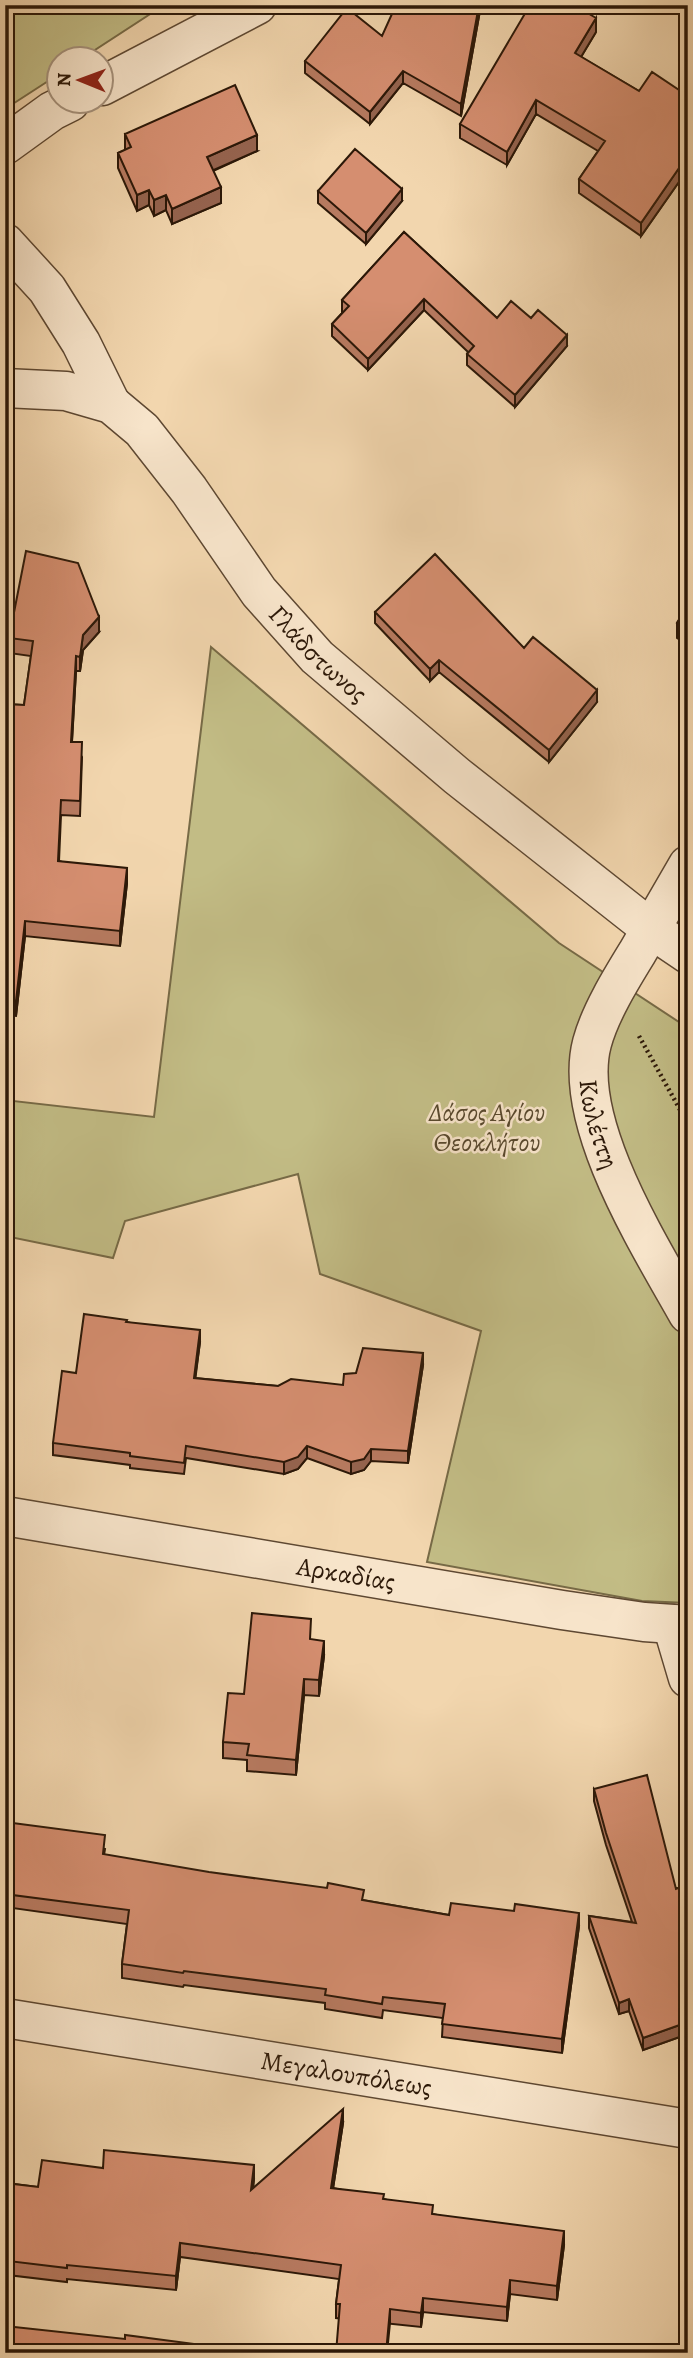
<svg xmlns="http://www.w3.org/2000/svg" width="693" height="2358" viewBox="0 0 693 2358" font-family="Alegreya,serif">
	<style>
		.green { fill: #c2bc85; stroke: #776a46; stroke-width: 2 }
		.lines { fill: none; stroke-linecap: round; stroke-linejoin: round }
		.minor-casing { stroke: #5e4832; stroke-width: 41 }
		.path { stroke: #2c1808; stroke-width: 4.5; stroke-dasharray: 2 3.5; stroke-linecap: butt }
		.minor { stroke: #f7e4ca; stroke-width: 38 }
		.wall { fill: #b77a60; stroke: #2c1808; stroke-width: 2 }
		.shaded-wall { fill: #95634e; stroke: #2c1808; stroke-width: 2 }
		.building { fill: #d58e70; stroke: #2c1808; stroke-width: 2 }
		.labels { text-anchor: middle; stroke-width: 5; stroke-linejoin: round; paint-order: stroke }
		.street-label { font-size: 26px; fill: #2c1808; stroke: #f7e4ca }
		.park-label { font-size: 26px; font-style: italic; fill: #59492e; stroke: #f7e4ca }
	</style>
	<rect width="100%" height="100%" fill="#f2d6ae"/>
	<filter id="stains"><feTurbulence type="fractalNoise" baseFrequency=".00286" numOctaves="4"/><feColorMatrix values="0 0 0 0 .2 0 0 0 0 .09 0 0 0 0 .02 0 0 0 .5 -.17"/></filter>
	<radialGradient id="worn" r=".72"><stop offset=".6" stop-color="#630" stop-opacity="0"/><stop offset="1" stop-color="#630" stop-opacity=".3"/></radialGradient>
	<path class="green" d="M5 5H164L81 59 60 60 59 74 5 109Z
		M211 647 559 943 688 1028V1603L642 1601 427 1562 481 1331 320 1274 298 1174 125 1221 113 1258 5 1236V1100L154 1117Z"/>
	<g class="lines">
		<defs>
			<g id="minor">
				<path d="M102 86 257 5"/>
				<path d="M5 145 52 111 70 102"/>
				<path d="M5 243 47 289 81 343 111 404"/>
				<path id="s1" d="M5 388 66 391 111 404 142 430 189 490 259 592 317 657 457 776 651 929 688 954"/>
				<path id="s2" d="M688 865C671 894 654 924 637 953 621 979 600 1013 592 1043 571 1122 650 1246 688 1314"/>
				<path id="s3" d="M5 1516 562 1610 644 1622 688 1625"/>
				<path d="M672 1624 688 1678"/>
				<path id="s4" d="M5 2018 688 2129"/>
			</g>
		</defs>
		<use href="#minor" class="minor-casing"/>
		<path class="path" d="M639 1036 688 1124"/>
		<use href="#minor" class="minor"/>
	</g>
	<path class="wall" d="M481 5 461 116 403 83 370 124 305 73V61Z
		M596 32 581 57 639 91 688 96V169L641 236 579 193V179L598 151 536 114 507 165 460 138V124Z
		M125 134 257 151 213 171 221 203 172 224 166 210 154 216 149 205 137 211 118 168V153L125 150Z
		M318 191 402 201 366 244 318 203Z
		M404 232 497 318H531L567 346 515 407 467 365V354L468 352 424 310 368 370 332 336V324L343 312H342V300Z
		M688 605V645L677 638V623Z
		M375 612 524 648 597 702 549 762 439 672 430 681 375 623Z
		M99 632 83 650 80 671H76L72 742 82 757 80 816 61 815 59 861 127 883 120 946 25 936 16 1016 5 1015V704L24 705 31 656 9 653V638Z
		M127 1322 200 1342 195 1378 278 1386 343 1385 356 1373 423 1365 408 1463 371 1461 364 1470 351 1474 307 1458 298 1469 284 1474 186 1458 184 1474 130 1468V1465L53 1455V1443Z
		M324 1656 319 1696 304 1695 296 1775 247 1771V1760L223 1758V1742L244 1694Z
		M594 1789 676 1889 688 1884V2034L643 2050 629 2011 619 2014 589 1928V1916L632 1922 606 1845 594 1801Z
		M5 1822 105 1849 104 1855 449 1915 579 1926 562 2053 442 2037 443 2018 383 2010 382 2018 325 2009V2003L184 1985 183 1987 122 1978V1964L127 1924 5 1907Z
		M343 2123 333 2188 384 2199 433 2214 564 2245 557 2300 510 2294 507 2321 423 2312 421 2327 336 2318V2304L339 2279 180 2257 176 2290 67 2279V2282L8 2275V2261L11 2238 5 2237V2183L38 2187 103 2168 254 2179 253 2188Z"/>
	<path class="shaded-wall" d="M479 5H481L461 116V104Z
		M596 18V32L575 67V53Z
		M403 71V83L370 124V112Z
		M536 100V114L507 165V152Z
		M257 135V151L207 173V157Z
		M688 155V169L641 236V223Z
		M221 187V203L172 224V209Z
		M402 189V201L366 244V233Z
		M149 190V205L137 211V195Z
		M166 195V210L154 216V200Z
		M424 299V310L368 370V359Z
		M567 335V346L515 407V395Z
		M99 617V632L83 650 80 671V657L83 635Z
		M76 656V671L71 757V742Z
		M439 660V672L430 681V669Z
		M597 690V702L549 762V750Z
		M127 868V883L120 946V931Z
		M25 921V936L16 1016V1001Z
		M200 1330V1342L194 1389V1378Z
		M423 1353V1365L408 1463V1451Z
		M307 1446V1458L298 1469 284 1474V1462Z
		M371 1449V1461L364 1470 351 1474V1462Z
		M324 1641V1656L319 1696V1680Z
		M304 1679V1695L296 1775V1760Z
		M579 1913V1926L562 2053V2039Z
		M629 1999V2011L619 2014V2003Z
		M688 2022V2034L643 2050V2038Z
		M343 2109V2123L331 2202V2188Z
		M254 2165V2179L251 2204V2190Z
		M564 2231V2245L557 2300V2286Z
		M180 2243V2257L176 2290V2276Z
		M510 2280V2294L507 2321V2307Z
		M423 2298V2312L421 2327V2313Z
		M390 2309V2323L387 2353H386Z"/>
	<path class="building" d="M396 5H479L461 104 403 71 370 112 305 61 347 8 382 36Z
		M530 5H574L596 18 575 53 639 91 652 72 688 96V155L641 223 579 179 605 141 536 100 507 152 460 124Z
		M235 85 257 135 207 157 221 187 172 209 166 195 154 200 149 190 137 195 118 153 131 147 125 134Z
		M355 149 402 189 366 233 318 191Z
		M404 232 497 318 511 301 531 318 538 310 567 335 515 395 467 354 474 346 424 299 368 359 332 324 349 306 342 300Z
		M26 551 78 563 99 617 83 635 80 657 76 656 71 742H82L80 801 61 800 58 861 127 868 120 931 25 921 16 1001 5 1000V704L24 705 33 641 9 638Z
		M435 554 524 648 533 637 597 690 549 750 439 660 430 669 375 612Z
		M688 605V629L677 623Z
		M84 1314 127 1320 126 1322 200 1330 194 1378 278 1386 291 1379 343 1385 344 1374 356 1373 363 1348 423 1353 408 1451 371 1449 364 1459 351 1462 307 1446 298 1457 284 1462 186 1446 184 1463 130 1456V1453L53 1443 62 1371 76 1373Z
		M252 1613 311 1619 310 1639 324 1641 319 1680 304 1679 296 1760 247 1755 249 1744 223 1742 228 1693 244 1694Z
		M647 1775 676 1889 688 1884V2022L643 2038 629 1999 619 2003 589 1916 636 1923 606 1833 594 1789Z
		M5 1822 105 1835 103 1854 209 1872 327 1888 328 1883 364 1890 362 1900 449 1915 451 1903 514 1911 515 1904 579 1913 562 2039 442 2024 445 2004 383 1997 382 2004 325 1995 326 1989 184 1971 183 1973 122 1964 129 1910 5 1894Z
		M343 2109 331 2188 384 2194 383 2199 433 2205 432 2214 564 2231 557 2286 510 2280 507 2307 423 2298 421 2313 390 2309 386 2353H336L340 2304H336L341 2265 180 2243 176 2276 67 2265V2268L8 2261 13 2224 5 2223V2183L38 2187 42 2160 103 2168 104 2150 254 2165 251 2190Z
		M5 2326 125 2339V2335L210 2346 209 2353H5Z"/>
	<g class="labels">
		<g class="street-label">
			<text dy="9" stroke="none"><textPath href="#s1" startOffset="434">Γλάδστωνος</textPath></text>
			<text dy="9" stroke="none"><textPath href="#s2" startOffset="285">Κωλέττη</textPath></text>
			<text dy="9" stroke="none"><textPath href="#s3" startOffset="346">Αρκαδίας</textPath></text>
			<text dy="9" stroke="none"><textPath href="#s4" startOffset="346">Μεγαλουπόλεως</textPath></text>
		</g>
		<g class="park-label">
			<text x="487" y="1121">Δάσος Αγίου<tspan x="487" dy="30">Θεοκλήτου</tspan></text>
		</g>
	</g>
	<rect width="693" height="2358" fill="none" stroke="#f2d6ae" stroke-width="28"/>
	<rect x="7" y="7" width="679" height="2344" fill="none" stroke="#2c1808" stroke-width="3.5"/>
	<rect x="14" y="14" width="665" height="2330" fill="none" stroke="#2c1808" stroke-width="2"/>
	<g transform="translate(80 80) rotate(271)"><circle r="33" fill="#f7e4ca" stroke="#a6927c" stroke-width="2"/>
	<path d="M0-5L12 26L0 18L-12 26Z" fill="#8f2418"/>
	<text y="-10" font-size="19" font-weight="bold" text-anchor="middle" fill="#2c1808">N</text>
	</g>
	<rect width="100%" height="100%" filter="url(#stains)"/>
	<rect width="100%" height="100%" fill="url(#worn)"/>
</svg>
